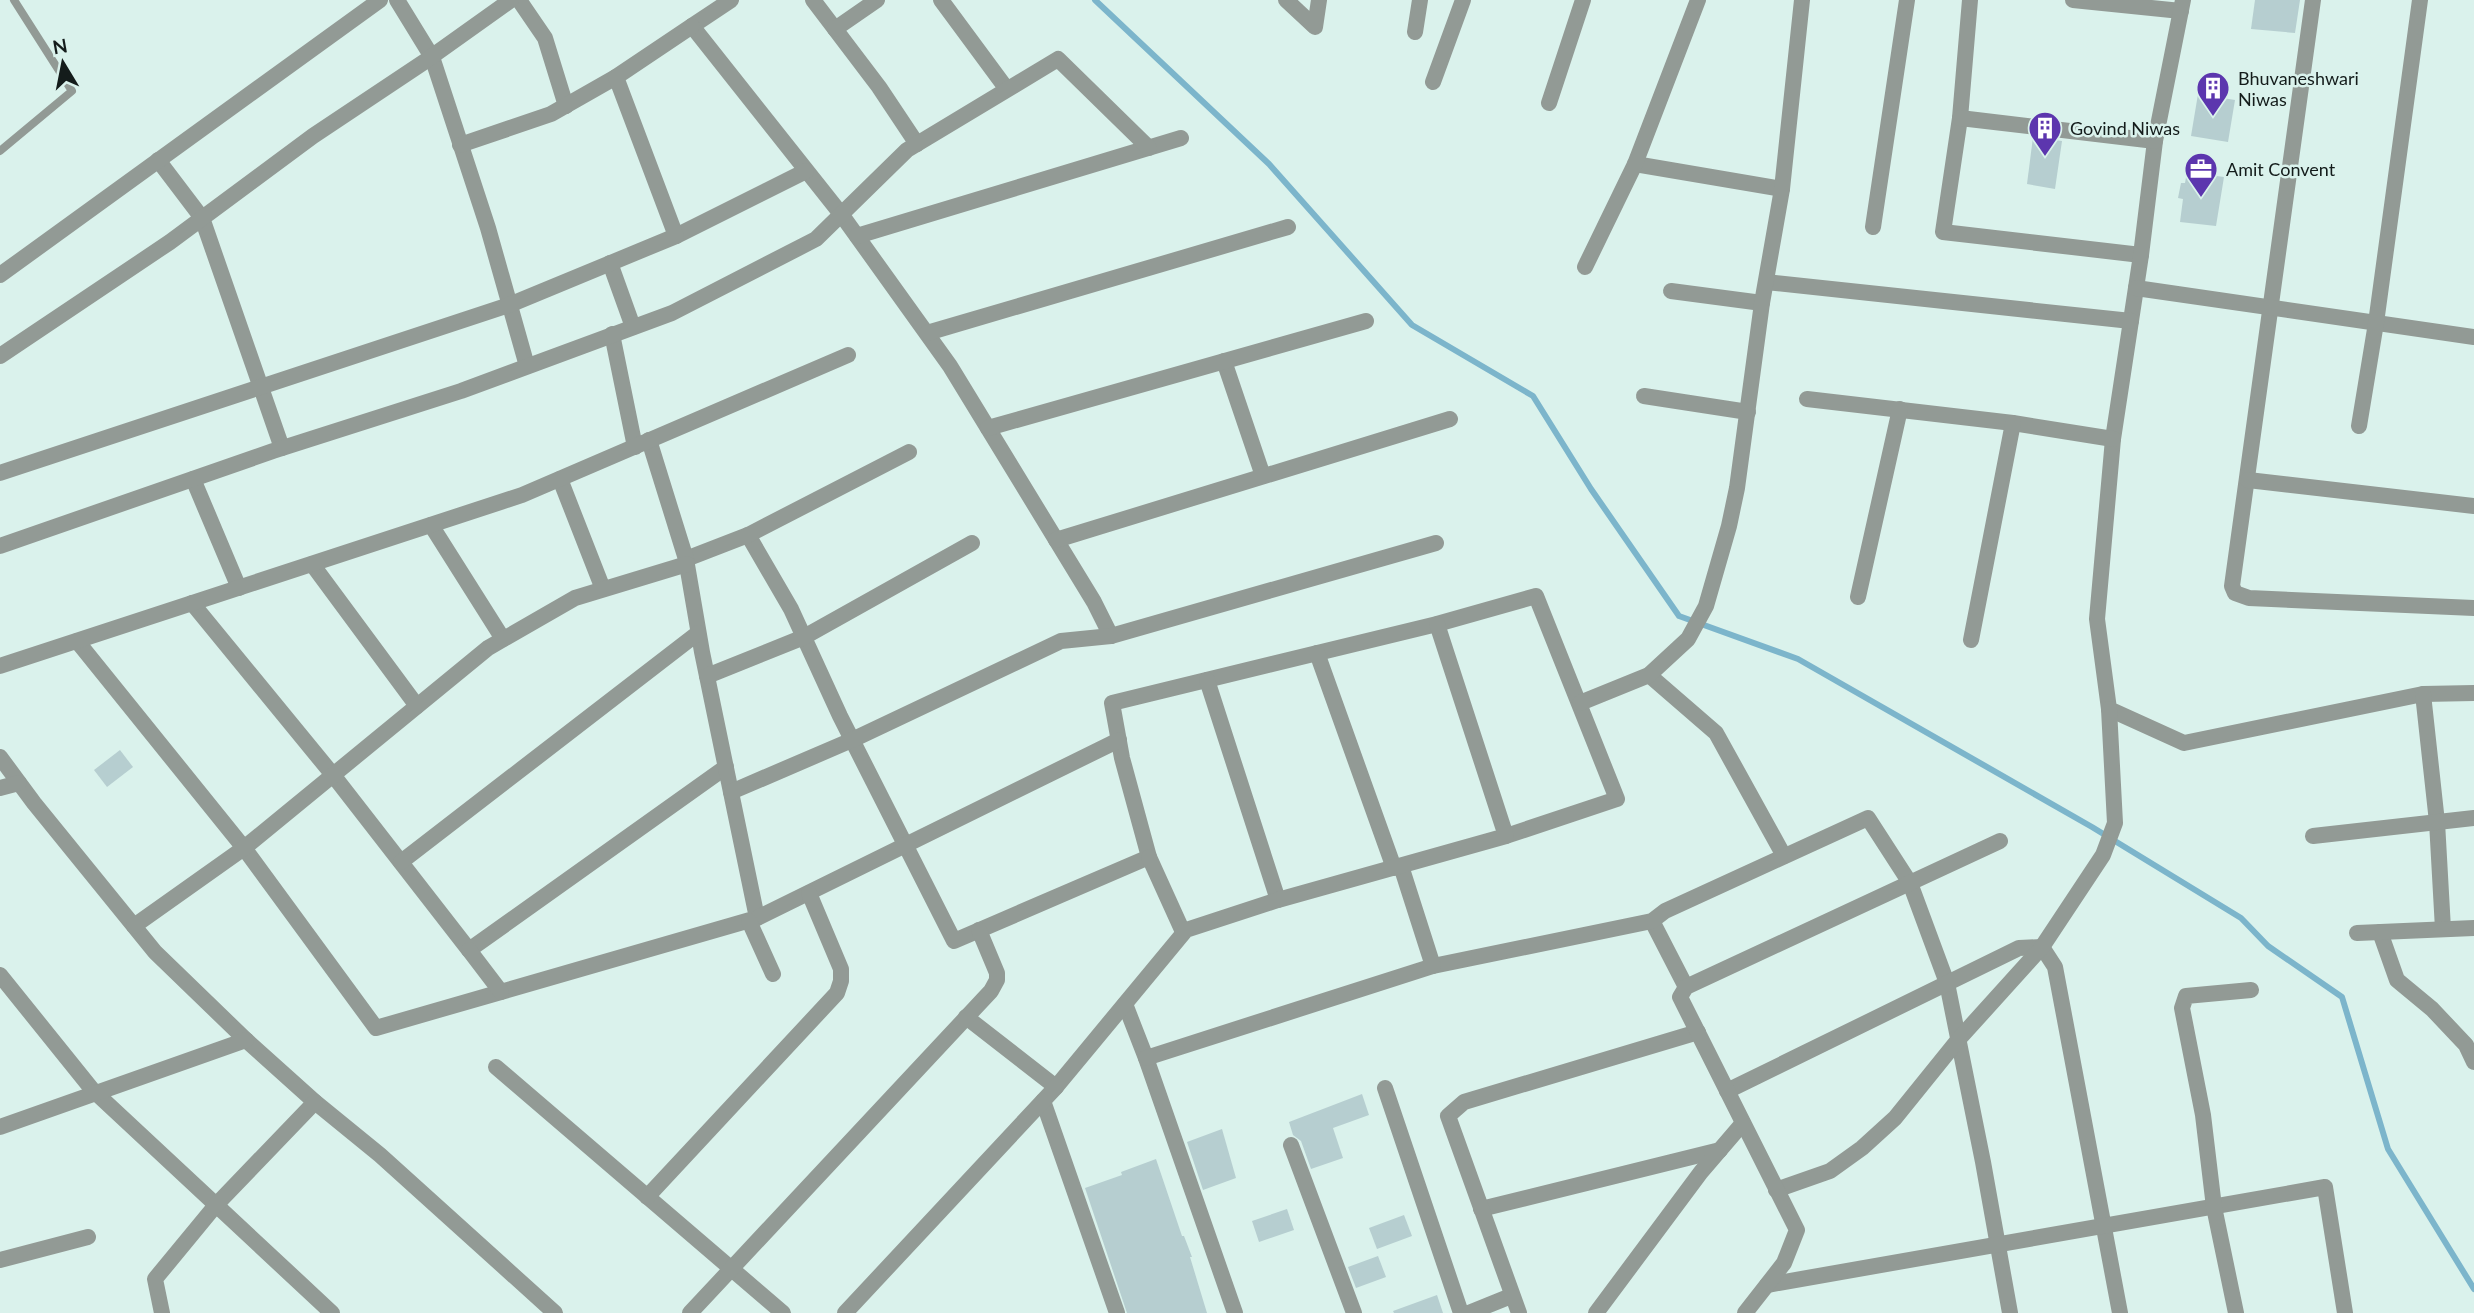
<svg xmlns="http://www.w3.org/2000/svg" width="2474" height="1313" font-family="Lato,sans-serif">
<style>
.lines{fill:none;stroke-linecap:round;stroke-linejoin:round}
.stream{stroke:#7cb5cb;stroke-width:6}
.building{fill:#b6ced0}
.lane{stroke:#929a95;stroke-width:8}
.street{stroke:#929a95;stroke-width:16}
.labels{text-anchor:middle;dominant-baseline:central;stroke-width:5;stroke-linejoin:round;paint-order:stroke}
.poi-label{font-size:18px;fill:#141c1b;stroke:#daf2ec;text-anchor:start}
</style>
<rect width="100%" height="100%" fill="#daf2ec"/>
<g class="lines">
<path class="stream" d="M1095,0L1269,164L1412,325L1533,396L1591,489L1679,616L1798,659L2092,827L2241,918L2268,946L2342,997L2388,1149L2474,1289"/>
</g>
<g class="building">
<path d="M2255,0H2300L2295,33L2251,29Z"/>
<path d="M2198,94L2235,100L2228,142L2191,136Z"/>
<path d="M2033,137L2062,141L2055,189L2027,184Z"/>
<path d="M2187,172L2224,177L2216,226L2180,222L2183,199L2178,198L2181,183H2185Z"/>
<path d="M120,750L133,767L107,787L94,770Z"/>
<path d="M1362,1094L1369,1115L1333,1128L1343,1158L1311,1169L1301,1141L1293,1135L1289,1122Z"/>
<path d="M1222,1129L1236,1178L1203,1190L1187,1142Z"/>
<path d="M1156,1159L1182,1236H1184L1192,1257H1190L1207,1313H1127L1085,1188L1122,1175L1121,1172Z"/>
<path d="M1287,1209L1294,1230L1259,1242L1252,1221Z"/>
<path d="M1404,1215L1412,1236L1377,1249L1369,1228Z"/>
<path d="M1378,1256L1386,1277L1356,1288L1348,1267Z"/>
<path d="M1437,1295L1443,1313H1394L1393,1311Z"/>
</g>
<g class="lines">
<path class="lane" d="M0,151L72,91L14,0"/>
<g class="street">
<path d="M397,0L432,57L488,228L527,366"/>
<path d="M519,0L545,38L566,106"/>
<path d="M731,0L692,26L841,214L950,366L1094,602L1111,636"/>
<path d="M813,0L879,87L917,144"/>
<path d="M941,0L1006,88"/>
<path d="M1286,0L1315,27L1319,0"/>
<path d="M1970,0L1960,118L1943,232L2141,255"/>
<path d="M2073,0L2181,11"/>
<path d="M2183,0L2155,141L2141,255L2113,439L2097,619L2109,709L2184,743L2423,694L2474,693"/>
<path d="M2313,0L2232,586L2235,593L2249,598L2474,608"/>
<path d="M835,29L877,0"/>
<path d="M1415,32L1420,0"/>
<path d="M1433,82L1463,0"/>
<path d="M1549,103L1583,0"/>
<path d="M1960,118L2155,141"/>
<path d="M460,145L551,114L616,77"/>
<path d="M158,160L202,218L282,448"/>
<path d="M1635,164L1782,189"/>
<path d="M1873,227L1907,0"/>
<path d="M676,236L806,171"/>
<path d="M857,236L1181,138"/>
<path d="M610,263L633,327"/>
<path d="M1585,267L1635,164L1698,0"/>
<path d="M0,275L380,0"/>
<path d="M1766,282L2131,321"/>
<path d="M2136,288L2474,337"/>
<path d="M1671,291L1762,303"/>
<path d="M927,333L1288,227"/>
<path d="M612,334L635,447"/>
<path d="M0,356L170,242L313,136L424,62L511,0"/>
<path d="M1224,361L1263,476"/>
<path d="M1644,396L1748,412"/>
<path d="M1807,399L2013,423L2113,439"/>
<path d="M2359,426L2376,323L2420,0"/>
<path d="M988,428L1366,321"/>
<path d="M0,473L509,305L676,236L616,77L692,26"/>
<path d="M193,479L239,588"/>
<path d="M560,479L603,589"/>
<path d="M2248,480L2474,506"/>
<path d="M431,525L503,639"/>
<path d="M748,535L791,609L840,716L954,941L1149,857L1122,758L1112,703L1437,624L1536,596L1617,799L1506,836"/>
<path d="M1056,540L1450,419"/>
<path d="M0,546L273,451L461,391L672,313L816,239L907,150L1058,59L1149,148"/>
<path d="M686,559L748,535L909,452"/>
<path d="M312,564L417,706"/>
<path d="M1858,597L1900,409"/>
<path d="M192,603L333,775L469,950L726,767"/>
<path d="M1971,640L2013,423"/>
<path d="M77,641L244,848L376,1028L757,918L702,652L686,559L649,440"/>
<path d="M1317,653L1394,868"/>
<path d="M0,666L522,495L848,355"/>
<path d="M1649,675L1716,733L1784,856"/>
<path d="M707,676L804,637L972,543"/>
<path d="M1207,680L1278,900"/>
<path d="M2423,694L2437,822L2443,929"/>
<path d="M1580,703L1649,675L1688,639L1706,606L1729,526L1737,488L1762,303L1782,189L1802,0"/>
<path d="M0,757L34,803L155,952L246,1040L315,1102L380,1155L555,1313"/>
<path d="M0,788L19,783"/>
<path d="M731,792L852,740L1061,641L1111,636L1436,543"/>
<path d="M2313,836L2474,818"/>
<path d="M1149,857L1183,932"/>
<path d="M401,862L698,633"/>
<path d="M757,918L1119,740"/>
<path d="M749,921L773,974"/>
<path d="M1652,921L1686,987"/>
<path d="M134,926L244,848L488,648L575,598L687,564"/>
<path d="M2380,932L2397,980L2432,1009L2466,1045L2474,1062"/>
<path d="M2357,933L2474,928"/>
<path d="M469,950L501,992"/>
<path d="M1433,966L1652,921L1665,911L1868,818L1910,883L1947,983L1983,1162L2010,1313"/>
<path d="M0,975L95,1093"/>
<path d="M1125,1004L1146,1058L1235,1313"/>
<path d="M966,1017L1056,1087"/>
<path d="M1146,1058L1433,966L1401,866"/>
<path d="M496,1067L783,1313"/>
<path d="M1385,1088L1461,1313"/>
<path d="M1727,1091L2019,948L2042,947L2055,967L2120,1313"/>
<path d="M97,1094L332,1313"/>
<path d="M1043,1101L1117,1313"/>
<path d="M0,1127L246,1040"/>
<path d="M1291,1145L1354,1313"/>
<path d="M1776,1190L1830,1171L1862,1148L1895,1118L1958,1040L2042,947L2103,855L2115,823L2109,709"/>
<path d="M647,1197L837,993L841,981V969L809,893"/>
<path d="M1481,1209L1720,1150"/>
<path d="M0,1260L88,1237"/>
<path d="M1767,1285L2325,1187L2345,1313"/>
<path d="M162,1313L155,1279L216,1205L315,1102"/>
<path d="M690,1313L991,991L997,980V973L979,930"/>
<path d="M845,1313L1056,1087L1186,930L1278,900L1506,836L1437,624"/>
<path d="M1469,1313L1511,1296"/>
<path d="M1519,1313L1448,1116L1464,1102L1698,1032"/>
<path d="M1596,1313L1701,1172L1743,1123"/>
<path d="M1745,1313L1784,1263L1797,1230L1680,997L1686,987L2000,841"/>
<path d="M2236,1313L2214,1207L2203,1115L2182,1008L2186,996L2251,990"/>
</g>
</g>
<defs>
<symbol id="building-pin" viewBox="-11 -11 22 30"><path d="M0 17L-7.5 6A9.5 9.5 0 1 1 7.5 6Z" fill="#5c36ae" stroke="#daf2ec"/><path d="M-4-6H4V6H1V3H-1V6H-4ZM-2.5-4.3h1.7v1.8h-1.7ZM.8-4.3h1.7v1.8H.8ZM-2.5-1h1.7V.8h-1.7ZM.8-1h1.7V.8H.8Z" fill="#fff"/></symbol>
<symbol id="office-pin" viewBox="-11 -11 22 30"><path d="M0 17L-7.5 6A9.5 9.5 0 1 1 7.5 6Z" fill="#5c36ae" stroke="#daf2ec"/><path d="M-6-3h4V-5.5h4V-3h4V5H-6ZM-1-4.5V-3h2v-1.5ZM-6 0V1H6V0Z" fill="#fff"/></symbol>
</defs>
<g fill-rule="evenodd">
<use href="#building-pin" x="2194" y="69" width="38" height="52"/>
<use href="#building-pin" x="2026" y="109" width="38" height="52"/>
<use href="#office-pin" x="2182" y="150" width="38" height="52"/>
</g>
<g class="labels">
<g class="poi-label">
<text x="2238" y="78">Bhuvaneshwari<tspan x="2238" dy="21">Niwas</tspan></text>
<text x="2070" y="128">Govind Niwas</text>
<text x="2226" y="169">Amit Convent</text>
</g>
</g>
<g transform="translate(63 63) rotate(350)" stroke="#daf2ec" stroke-width="5" paint-order="stroke">
<path d="M0-5L12 26L0 18L-12 26Z" fill="#141c1b"/>
<text y="-10" font-size="19" font-weight="bold" text-anchor="middle" fill="#141c1b">N</text>
</g>
</svg>
